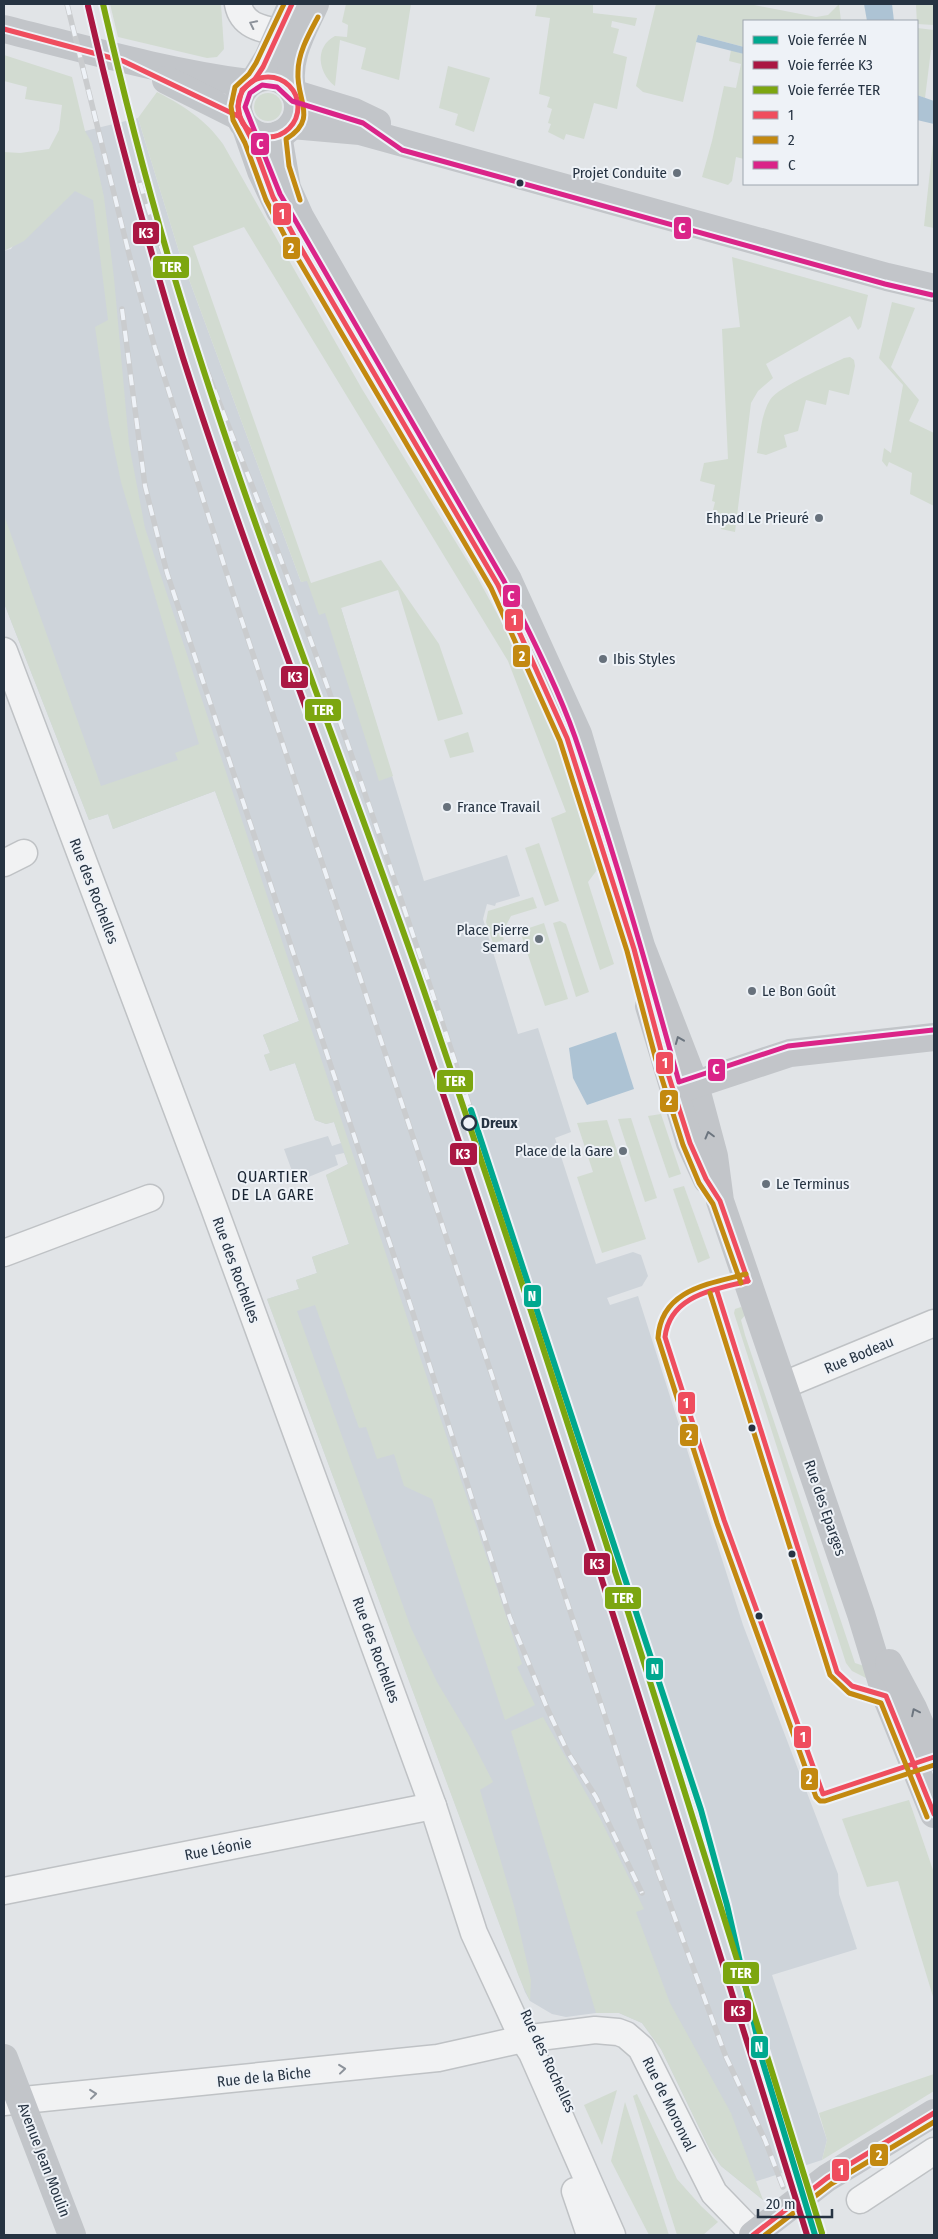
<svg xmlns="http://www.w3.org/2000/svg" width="938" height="2239" font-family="'Fira Sans Condensed',sans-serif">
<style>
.built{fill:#ced4da}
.green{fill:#d2dbd1}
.water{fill:#adc3d4}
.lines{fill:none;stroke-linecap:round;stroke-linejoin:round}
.street-casing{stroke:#bfc2c5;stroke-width:29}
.street{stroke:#f1f2f3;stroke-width:26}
.secondary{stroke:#c2c5c9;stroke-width:28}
.rail-casing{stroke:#caccce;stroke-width:5.5}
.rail{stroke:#eef2f7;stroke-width:4;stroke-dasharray:11;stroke-linecap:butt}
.bus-1-casing{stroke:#eef2f7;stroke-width:9}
.bus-2-casing{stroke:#eef2f7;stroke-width:9}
.bus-3-casing{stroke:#eef2f7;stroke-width:9}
.bus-1{stroke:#ef4d5e;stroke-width:5}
.bus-2{stroke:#c38910;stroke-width:5}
.bus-3{stroke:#da2488;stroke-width:5}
.rail-1-casing{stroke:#eef2f7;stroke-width:10}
.rail-2-casing{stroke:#eef2f7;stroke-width:10}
.rail-3-casing{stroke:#eef2f7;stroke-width:10}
.rail-1{stroke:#00a88f;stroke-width:6}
.rail-2{stroke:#aa1743;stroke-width:6}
.rail-3{stroke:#7ca610;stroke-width:6}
.oneway{stroke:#8c929a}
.oneway2{stroke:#6c757f}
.poi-dot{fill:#67717c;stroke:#eef2f7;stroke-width:2}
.bus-dot{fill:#263342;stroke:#eef2f7;stroke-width:2}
.stop-dot{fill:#eef2f7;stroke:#263342;stroke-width:2.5}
.labels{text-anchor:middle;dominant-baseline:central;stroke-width:4;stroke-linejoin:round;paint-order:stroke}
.poi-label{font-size:15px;fill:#263342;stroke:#eef2f7;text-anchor:end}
.street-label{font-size:15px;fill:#263342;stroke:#eef2f7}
.stop-label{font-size:15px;font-weight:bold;fill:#263342;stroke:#eef2f7;text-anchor:start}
.neighbourhood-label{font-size:16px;letter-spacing:1px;fill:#192432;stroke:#eef2f7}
.line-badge{stroke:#eef2f7;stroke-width:2}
.badge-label{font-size:14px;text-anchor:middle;font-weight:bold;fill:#fff}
</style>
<rect width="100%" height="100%" fill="#e1e4e7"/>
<path class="built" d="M138,118L180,255L301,582L307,580L341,608L424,881L507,855L520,896L496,903L495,906L487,904L483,919L518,1034L538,1028L571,1132L555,1138L596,1264L633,1252L641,1255L648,1276L642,1286L607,1298L610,1305L638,1296L743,1625L838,1874L839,1894L857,1949L772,1975L827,2140L822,2160L754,2182L763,2200L721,2166L710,2150L661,2049L642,2023L619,2013H596L566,2017L552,2014L530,2001L525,1992L267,1299L299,1289L296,1280L317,1273L312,1257L349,1244L326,1175L348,1164L344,1153L335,1155L338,1165L296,1182L284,1149L328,1136L332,1146L341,1143L334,1122L326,1124L315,1120L295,1063L270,1071L264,1055L270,1053L263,1035L299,1021L215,791L113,829L108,814L89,820L4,603V251L11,249L85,131Z"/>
<g class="green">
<path d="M110,4H221L224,49L217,57L207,58L118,37Z"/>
<path d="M346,4H411L399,80L361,69L366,48L340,40L335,86C318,73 314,47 335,36L347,37L348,25L342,22Z"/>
<path d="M537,4H593V13L637,18L635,26L612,21L611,27L619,29L613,53L627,57L617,109L594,103L584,139L566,134L564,140L548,132L551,124L548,123L552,109L547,107L550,97L539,94L550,18L535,16Z"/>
<path d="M656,4H749L816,17L828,15L839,4L841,21H744V47L698,35L683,102L643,92L636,86Z"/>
<path d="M904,4H934V25L917,24L916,5Z"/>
<path d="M917,28L934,30V50H931L925,98L917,95Z"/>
<path d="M731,50L744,54V159L736,157L732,181L728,185L702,177L712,141L724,86L736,88L741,64L729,61Z"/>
<path d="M4,55L72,77L85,131L92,143L104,197L114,278L129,444L145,528L522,1664L517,1667L535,1705L505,1720L432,1499L404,1486L394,1454L377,1459L366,1427L359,1428L315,1305L297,1311L411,1628L437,1682L470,1737L493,1782L480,1790L514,1906L531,1980L530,2001L519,1977L267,1299L299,1289L296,1280L317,1273L312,1257L349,1244L326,1175L348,1164L334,1122L326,1124L315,1120L295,1063L270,1071L264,1055L270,1053L263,1035L299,1021L215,791L113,829L108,814L89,820L4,603V515L101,786L178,760L175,753L199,744L121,482L109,424L95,327L108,320L93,200L75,191L24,241L4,251V152L20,153L49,149L59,130L62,105L25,99L27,87L4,81Z"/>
<path d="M448,66L490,78L474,132L455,125L458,114L439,108Z"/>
<path d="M157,92C184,106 205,119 223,144L362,389L476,575L518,652L553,730L600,866L588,882L614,964L600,970L551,818L566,812L508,661L244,227L193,246L311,583L381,560L439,644L463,714L438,721L398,590L341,608L393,776L379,781L325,613L319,615L307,581L301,582L180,255L138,118Z"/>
<circle cx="268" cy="107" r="14"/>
<path d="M934,134V228L924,226Z"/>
<path d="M732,257L868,295L861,327L858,330L850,316L766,364L773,378L758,391L751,403L735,532L721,529L722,518L712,514L715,502L712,501L715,485L700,481L704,463L728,459L722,329L740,327Z"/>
<path d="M892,302L915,308L891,367L919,400L909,421L934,433V506L910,494L912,473L889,462L887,467L882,461L884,448L891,453L903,385L879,358Z"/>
<path d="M850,357L854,360L855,366L849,395L829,390L826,405L806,400L798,431L784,435L787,447L766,455L757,453C760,437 761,414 770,400C779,386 828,366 844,358Z"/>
<path d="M468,732L474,752L450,758L444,740Z"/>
<path d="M539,843L559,901L545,906L525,848Z"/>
<path d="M533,897L537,908L511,916L502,933L504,940L493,943L486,922L488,911Z"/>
<path d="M560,921L566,924L589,992L576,997L553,923Z"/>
<path d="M544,923L568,999L545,1006L522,937L526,929Z"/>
<path d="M661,1114L681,1174L669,1178L648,1116Z"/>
<path d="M631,1118L657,1198L645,1202L618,1119Z"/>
<path d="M607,1120L646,1239L602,1253L577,1177L593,1172L577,1123Z"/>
<path d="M684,1186L710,1258L698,1263L673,1189Z"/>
<path d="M741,1307L747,1313L741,1320L745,1335L855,1663L867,1667L872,1681L852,1671L846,1663L734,1313L735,1309Z"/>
<path d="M543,1717L600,1818L644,1909L636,1912L670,2003L731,2113L763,2200L721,2166L710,2150L661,2049L642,2023L619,2013H596L511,1731Z"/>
<path d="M909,1800L934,1873V2000L898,1881L867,1887L842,1819Z"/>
<path d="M934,2074V2091L822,2160L827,2140L819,2113Z"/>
<path d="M617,2090L602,2145L584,2105Z"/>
<path d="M637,2094L677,2179L701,2206L718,2222L703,2235H677L633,2096Z"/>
<path d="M625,2102L669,2235H649L611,2161Z"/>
</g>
<g class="water">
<path d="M864,4H892L894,21H867Z"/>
<path d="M698,35L744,47V54L696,42Z"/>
<path d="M917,95L934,101V124L917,120Z"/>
<path d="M616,1032L634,1089L587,1105L573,1078L569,1048Z"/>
</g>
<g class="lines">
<defs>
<g id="street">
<path d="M238,4C242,25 260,29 279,32"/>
<path d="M4,651L213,1205L433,1806L474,1933L523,2039L532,2053L612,2235"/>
<path d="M4,863L24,853"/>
<path d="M4,1253L150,1198"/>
<path d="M784,1385L934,1323"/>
<path d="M4,1891L433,1806"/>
<path d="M4,2102L438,2058L523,2039L595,2030L618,2032L626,2035L641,2048L714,2193L745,2225L752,2235"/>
<path d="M575,2191L590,2235"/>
<path d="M860,2200L934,2151"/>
</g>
</defs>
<use href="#street" class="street-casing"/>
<use href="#street" class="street"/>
<g class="secondary">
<path d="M4,29C85,49 165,72 248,83"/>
<circle cx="268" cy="107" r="30"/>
<path d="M255,79L268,58L292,4"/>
<path d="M166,80L240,117"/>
<path d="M292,89C286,58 303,31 315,4"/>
<path d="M295,94L354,112L377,123"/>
<path d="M292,125L360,131L887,277L934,288"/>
<path d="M246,128L261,171L280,211"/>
<path d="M278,135L287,188L300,217L508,580L578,734L641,946L695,1085L714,1156L720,1201L861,1614L886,1696L934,1814"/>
<path d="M649,1006L690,1143L707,1180"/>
<path d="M678,1090L790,1053L934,1037"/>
<path d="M889,1663L913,1708L934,1757"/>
<path d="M4,2058L72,2235"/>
<path d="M753,2235L827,2178L934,2113"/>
</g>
<defs>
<g id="rail">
<path d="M67,4L130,258L155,348L239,612L642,1828L726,2057L765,2140L783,2187"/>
<path d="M140,183C182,318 239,448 289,581C354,756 413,933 471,1110"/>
<path d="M122,309L145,486L167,573L411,1307L510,1618L547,1708L568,1753L596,1797L642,1893"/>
</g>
</defs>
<use href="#rail" class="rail-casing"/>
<use href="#rail" class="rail"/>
<defs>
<g id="bus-1">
<path d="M292,4L263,67L255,79L242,90L238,106L240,117L252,140L273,197L295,238L498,585L567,738L634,949L663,1058L690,1143L706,1179L720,1201L748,1281"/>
<path d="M4,29L123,61L240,117"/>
<circle cx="268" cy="107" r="30"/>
<path d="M748,1281C714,1290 670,1295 665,1337L724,1520L823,1794L934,1757"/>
<path d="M717,1291L837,1672L852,1686L886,1696L934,1814"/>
<path d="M753,2235L827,2178L934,2113"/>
</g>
<g id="bus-2">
<path d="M284,4L256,63L249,74L235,87L231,106L233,120L245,143L266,200L288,242L491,588L560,741L627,951L656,1060L683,1145L699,1183L713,1204L741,1283"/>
<path d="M300,200L289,166L286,139C319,119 296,100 298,72C298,53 309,34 318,17"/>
<path d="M746,1274C708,1284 661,1290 658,1338L717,1523L816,1797L820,1801H825L934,1765"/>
<path d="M710,1293L830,1675L849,1693L881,1703L927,1817"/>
<path d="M765,2235L831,2184L934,2122"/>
</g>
<path id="bus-3" d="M932,295L885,284L402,150L363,123L292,101L277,87L262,85L250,93L245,107L280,194L504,581C528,630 557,686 575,737C614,851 647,967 679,1082L788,1046L933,1030"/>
</defs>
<use href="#bus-1" class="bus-1-casing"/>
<use href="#bus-2" class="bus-2-casing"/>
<use href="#bus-3" class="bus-3-casing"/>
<use href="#bus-1" class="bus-1"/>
<use href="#bus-2" class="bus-2"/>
<use href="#bus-3" class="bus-3"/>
<defs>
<path id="rail-1" d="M471,1110L701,1810L727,1905L763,2063L815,2235"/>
<path id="rail-2" d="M88,6C115,124 147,242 183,358C251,571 335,779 408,991C549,1403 678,1819 807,2235"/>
<path id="rail-3" d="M103,4C130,122 161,240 199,356C267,569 350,777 423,988C564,1400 693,1817 822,2233"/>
</defs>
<use href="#rail-1" class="rail-1-casing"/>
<use href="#rail-2" class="rail-2-casing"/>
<use href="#rail-3" class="rail-3-casing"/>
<use href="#rail-1" class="rail-1"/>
<use href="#rail-2" class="rail-2"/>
<use href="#rail-3" class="rail-3"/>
</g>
<defs><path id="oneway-chevron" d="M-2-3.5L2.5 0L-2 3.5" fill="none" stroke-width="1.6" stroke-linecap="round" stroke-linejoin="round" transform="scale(1.25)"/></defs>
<g class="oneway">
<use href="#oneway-chevron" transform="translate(253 24) rotate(-154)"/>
<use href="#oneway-chevron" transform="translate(342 2069) rotate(-6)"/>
<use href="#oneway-chevron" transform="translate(93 2094) rotate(-6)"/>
</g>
<g class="oneway2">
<use href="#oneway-chevron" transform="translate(679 1040) rotate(-112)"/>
<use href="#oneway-chevron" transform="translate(709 1135) rotate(-105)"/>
<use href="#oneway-chevron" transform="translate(915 1712) rotate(-116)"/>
</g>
<g class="poi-dot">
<circle cx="677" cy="173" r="5"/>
<circle cx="819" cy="518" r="5"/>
<circle cx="603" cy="659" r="5"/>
<circle cx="447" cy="807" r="5"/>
<circle cx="539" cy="939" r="5"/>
<circle cx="752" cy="991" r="5"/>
<circle cx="623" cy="1151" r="5"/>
<circle cx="766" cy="1184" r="5"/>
</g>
<g class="bus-dot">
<circle cx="520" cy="183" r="4.5"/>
<circle cx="752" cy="1428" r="4.5"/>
<circle cx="792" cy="1554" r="4.5"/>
<circle cx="759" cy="1616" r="4.5"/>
</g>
<circle class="stop-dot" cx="469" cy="1123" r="7"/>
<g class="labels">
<g class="poi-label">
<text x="667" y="173">Projet Conduite</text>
<text x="809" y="518">Ehpad Le Prieuré</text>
<text x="613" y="659" text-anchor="start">Ibis Styles</text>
<text x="457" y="807" text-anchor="start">France Travail</text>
<text x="529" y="930">Place Pierre<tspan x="529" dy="17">Semard</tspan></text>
<text x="762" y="991" text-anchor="start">Le Bon Goût</text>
<text x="613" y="1151">Place de la Gare</text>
<text x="776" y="1184" text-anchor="start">Le Terminus</text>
</g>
<g class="street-label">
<text transform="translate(94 891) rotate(69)">Rue des Rochelles</text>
<text transform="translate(236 1270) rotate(70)">Rue des Rochelles</text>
<text transform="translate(859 1355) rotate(-23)">Rue Bodeau</text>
<text transform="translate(825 1508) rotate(71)">Rue des Eparges</text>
<text transform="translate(376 1650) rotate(70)">Rue des Rochelles</text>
<text transform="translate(218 1849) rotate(-11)">Rue Léonie</text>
<text transform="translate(548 2061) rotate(65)">Rue des Rochelles</text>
<text transform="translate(264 2077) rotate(-6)">Rue de la Biche</text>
<text transform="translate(669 2104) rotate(64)">Rue de Moronval</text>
<text transform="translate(44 2160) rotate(69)">Avenue Jean Moulin</text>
</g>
<g class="stop-label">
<text x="481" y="1123">Dreux</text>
</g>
<g class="neighbourhood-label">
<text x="273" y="1176">QUARTIER<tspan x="273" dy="18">DE LA GARE</tspan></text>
</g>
</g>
<g class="line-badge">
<rect x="250" y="132" width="20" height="24" rx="5" fill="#da2488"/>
<rect x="272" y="202" width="20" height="24" rx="5" fill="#ef4d5e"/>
<rect x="673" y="216" width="19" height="24" rx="5" fill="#da2488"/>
<rect x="132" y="221" width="28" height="24" rx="5" fill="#aa1743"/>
<rect x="282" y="236" width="19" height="24" rx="5" fill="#c38910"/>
<rect x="152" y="255" width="38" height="24" rx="5" fill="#7ca610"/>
<rect x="502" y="584" width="19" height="24" rx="5" fill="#da2488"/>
<rect x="504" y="608" width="20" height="24" rx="5" fill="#ef4d5e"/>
<rect x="512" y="644" width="19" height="24" rx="5" fill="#c38910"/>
<rect x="280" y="665" width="29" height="24" rx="5" fill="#aa1743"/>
<rect x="304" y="698" width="38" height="24" rx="5" fill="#7ca610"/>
<rect x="655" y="1051" width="19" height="24" rx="5" fill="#ef4d5e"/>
<rect x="707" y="1058" width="19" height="24" rx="5" fill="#da2488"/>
<rect x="436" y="1069" width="38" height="24" rx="5" fill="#7ca610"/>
<rect x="659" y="1089" width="20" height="24" rx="5" fill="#c38910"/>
<rect x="449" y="1142" width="29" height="24" rx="5" fill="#aa1743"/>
<rect x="523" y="1284" width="19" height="24" rx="5" fill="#00a88f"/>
<rect x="677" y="1391" width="19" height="24" rx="5" fill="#ef4d5e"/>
<rect x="679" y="1423" width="20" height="24" rx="5" fill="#c38910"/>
<rect x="583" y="1552" width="28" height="24" rx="5" fill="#aa1743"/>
<rect x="604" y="1586" width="38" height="24" rx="5" fill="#7ca610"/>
<rect x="645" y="1657" width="19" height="24" rx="5" fill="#00a88f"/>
<rect x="793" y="1725" width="19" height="24" rx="5" fill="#ef4d5e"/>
<rect x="800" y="1767" width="19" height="24" rx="5" fill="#c38910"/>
<rect x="722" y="1961" width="38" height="24" rx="5" fill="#7ca610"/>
<rect x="723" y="1999" width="29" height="24" rx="5" fill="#aa1743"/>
<rect x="750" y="2035" width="19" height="24" rx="5" fill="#00a88f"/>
<rect x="869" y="2143" width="20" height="24" rx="5" fill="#c38910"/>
<rect x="831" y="2158" width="19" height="24" rx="5" fill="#ef4d5e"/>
</g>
<g class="badge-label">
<text x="260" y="149">C</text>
<text x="282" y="219">1</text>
<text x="682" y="233">C</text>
<text x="146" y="238">K3</text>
<text x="291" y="253">2</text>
<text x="171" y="272">TER</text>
<text x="511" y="601">C</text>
<text x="514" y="625">1</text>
<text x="522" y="661">2</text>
<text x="295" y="682">K3</text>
<text x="323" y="715">TER</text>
<text x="665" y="1068">1</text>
<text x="716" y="1074">C</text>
<text x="455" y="1086">TER</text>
<text x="669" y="1105">2</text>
<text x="463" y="1159">K3</text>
<text x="532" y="1301">N</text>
<text x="686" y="1408">1</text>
<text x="689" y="1440">2</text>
<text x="597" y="1569">K3</text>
<text x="623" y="1603">TER</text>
<text x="655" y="1674">N</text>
<text x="803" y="1742">1</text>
<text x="809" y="1784">2</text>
<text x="741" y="1978">TER</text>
<text x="738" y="2016">K3</text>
<text x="759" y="2052">N</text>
<text x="879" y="2160">2</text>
<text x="841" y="2175">1</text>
</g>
<rect width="938" height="2239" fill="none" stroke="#263342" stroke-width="10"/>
<rect x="743" y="20" width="175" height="165" fill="#eef2f7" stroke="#9ea6af"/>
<rect x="753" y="36" width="25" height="8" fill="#00a88f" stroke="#9ea6af"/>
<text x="788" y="45" font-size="15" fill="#263342">Voie ferrée N</text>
<rect x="753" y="61" width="25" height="8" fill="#aa1743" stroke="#9ea6af"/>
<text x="788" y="70" font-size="15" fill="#263342">Voie ferrée K3</text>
<rect x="753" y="86" width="25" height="8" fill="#7ca610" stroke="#9ea6af"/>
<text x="788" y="95" font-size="15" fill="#263342">Voie ferrée TER</text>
<rect x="753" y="111" width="25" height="8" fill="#ef4d5e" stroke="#9ea6af"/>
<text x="788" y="120" font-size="15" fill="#263342">1</text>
<rect x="753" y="136" width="25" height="8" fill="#c38910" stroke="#9ea6af"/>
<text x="788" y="145" font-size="15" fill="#263342">2</text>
<rect x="753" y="161" width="25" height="8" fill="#da2488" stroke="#9ea6af"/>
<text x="788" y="170" font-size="15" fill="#263342">C</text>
<path d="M758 2209v8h74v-8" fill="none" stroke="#263342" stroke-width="2.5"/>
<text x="766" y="2209" font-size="15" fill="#263342" stroke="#eef2f7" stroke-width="4" paint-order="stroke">20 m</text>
</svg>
